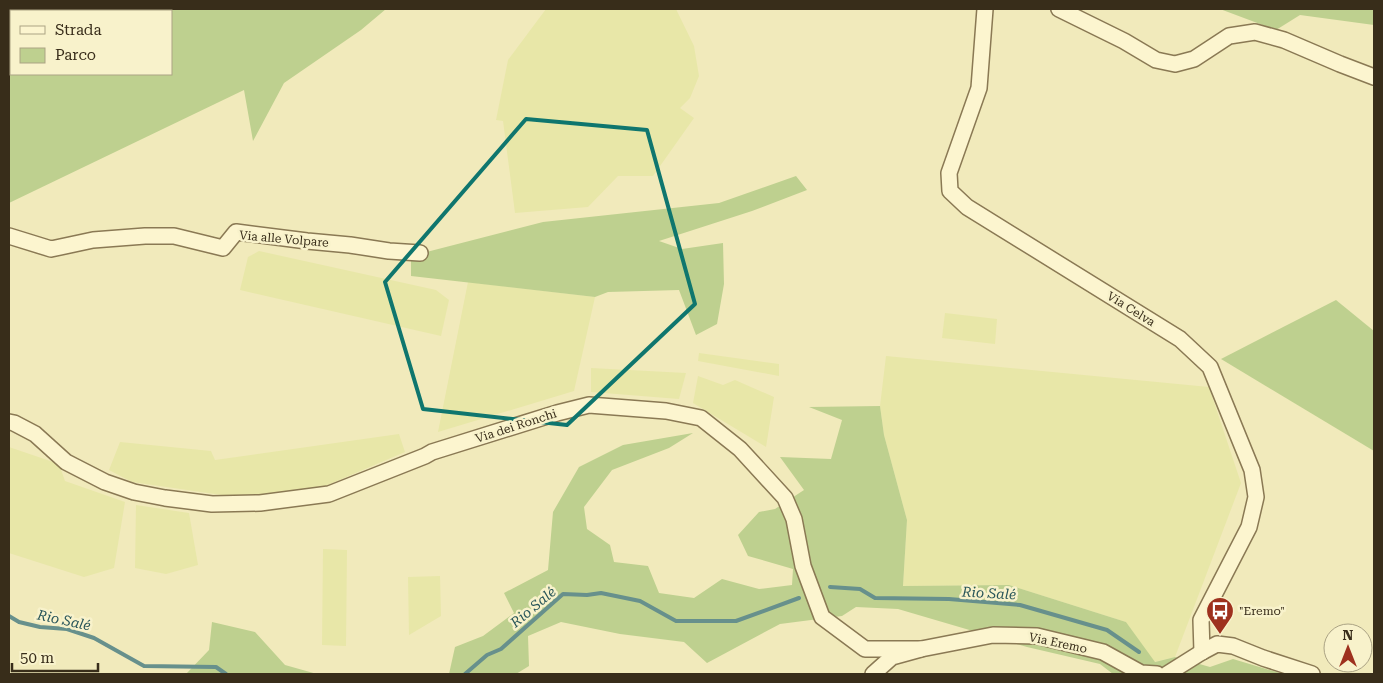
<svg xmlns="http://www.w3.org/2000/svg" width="1383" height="683" font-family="'Roboto Serif',serif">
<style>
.farmland{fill:#e8e7a8}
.green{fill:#bed08f;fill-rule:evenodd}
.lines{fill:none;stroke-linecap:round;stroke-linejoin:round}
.stream{stroke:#67908c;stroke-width:4}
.minor-casing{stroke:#8a7954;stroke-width:18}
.minor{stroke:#fcf5cf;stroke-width:15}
.marked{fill:none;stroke:#0f766e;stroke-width:4;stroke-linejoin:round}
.labels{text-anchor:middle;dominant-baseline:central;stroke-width:5;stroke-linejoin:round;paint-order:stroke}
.street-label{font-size:12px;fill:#382d1a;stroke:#f8f2cb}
.poi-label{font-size:12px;fill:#382d1a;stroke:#f8f2cb;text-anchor:start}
.water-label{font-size:14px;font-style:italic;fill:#285559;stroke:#f8f2cb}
</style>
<rect width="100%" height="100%" fill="#f1eabb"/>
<g class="farmland">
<path d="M546,9H676L694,46L699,76L690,98L680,108L694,118L653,176H618L588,207L515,213L503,121L496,120L508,60Z"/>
<path d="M259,251L436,290L449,300L441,336L240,290L248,257Z"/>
<path d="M468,282L595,297L574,391L438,432Z"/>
<path d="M945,313L997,319L995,344L942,338Z"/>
<path d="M699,353L779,364V376L698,361Z"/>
<path d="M886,356L1209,387L1241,483L1175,657L1154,662L1126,622L1009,585L903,586L907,520L884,435L880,406Z"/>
<path d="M591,368L686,373L679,399L591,392Z"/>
<path d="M698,376L723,385L735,380L774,397L766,447L693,403Z"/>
<path d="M399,434L405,452L311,492L256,500L132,482L109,470L120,442L211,451L215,460Z"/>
<path d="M9,447L59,464L65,481L125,502L114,568L84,577L9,553Z"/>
<path d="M136,505L189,513L198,565L166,574L135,568Z"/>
<path d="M323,549L347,550L346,646L322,645Z"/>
<path d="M440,576L441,616L409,635L408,577Z"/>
</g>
<g class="green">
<path d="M9,9H386L361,30L284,83L253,141L244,90L9,203ZM171,11V74H11V11Z"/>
<path d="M1220,9H1374V25L1300,15L1276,30Z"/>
<path d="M796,176L807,190L752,211L659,241L682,249L723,243L724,284L717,324L696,335L679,290L608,292L595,297L411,276V256L543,222L719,203Z"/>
<path d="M1336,300L1374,331V451L1221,359Z"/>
<path d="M880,406L884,435L907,520L903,586L1009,585L1126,622L1155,662L1175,657L1210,667L1233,659L1283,674H1113L1100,664L1027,647L898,609L856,607L842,616L780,624L707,663L684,642L620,634L561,622L528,636L529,666L516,674H449L455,647L483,636L514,613L504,593L548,570L553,512L579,467L623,445L693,433L669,448L612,470L584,507L587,529L610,545L614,562L648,566L659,593L694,598L722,579L759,589L792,585L793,569L748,556L738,535L759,512L775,509L804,490L780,457L831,459L842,420L809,407Z"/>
<path d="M212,622L255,632L285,665L317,674H186L209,650Z"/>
</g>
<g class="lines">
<g class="stream">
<path d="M830,587L860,589L875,598L949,599L1020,605L1107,630L1139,652"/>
<path d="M9,616L19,622L40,627L67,629L94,638L144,666L216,667L226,674"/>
<path d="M465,674L487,655L501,649L563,594L587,595L601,593L640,601L676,621H736L799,598"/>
</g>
<defs>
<g id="minor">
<path d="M985,9L979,88L949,173L950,191L967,207L1180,339L1210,367L1252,470L1256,497L1249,527L1201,620L1202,652"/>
<path d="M1059,9L1124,41L1156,60L1175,64L1194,59L1229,36L1255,32L1284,40L1340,64L1374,77"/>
<path d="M9,236L51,249L93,240L145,236H174L223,248L236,232L307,241L350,245L389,251L420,253"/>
<path d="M9,422L14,423L35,434L66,462L105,482L134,492L165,498L212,504L260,503L329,494L425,456L432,452L557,413L589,405L666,411L701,418L740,449L785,498L794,519L803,566L822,617L865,649H921"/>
<path d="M873,674L892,657L921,649L993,635L1037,636L1103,652L1141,673L1157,674"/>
<path d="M1167,674L1202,652L1217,644L1233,646L1263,658L1312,674"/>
</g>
</defs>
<use href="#minor" class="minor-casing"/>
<use href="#minor" class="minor"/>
</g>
<path class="marked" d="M526,119L647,130L695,304L567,425L423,409L385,282Z"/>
<defs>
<symbol id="bus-pin" viewBox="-11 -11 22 30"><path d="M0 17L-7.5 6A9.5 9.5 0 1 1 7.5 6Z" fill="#9e311e" stroke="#f8f2cb"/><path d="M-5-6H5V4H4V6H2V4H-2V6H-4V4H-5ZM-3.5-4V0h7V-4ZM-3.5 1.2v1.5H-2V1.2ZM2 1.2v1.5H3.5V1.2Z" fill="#fff"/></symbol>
</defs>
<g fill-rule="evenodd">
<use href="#bus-pin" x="1204" y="595" width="32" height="43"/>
</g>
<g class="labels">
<g class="street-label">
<text transform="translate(284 239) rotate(5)">Via alle Volpare</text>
<text transform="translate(1131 309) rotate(32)">Via Celva</text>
<text transform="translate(516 426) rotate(-18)">Via dei Ronchi</text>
<text transform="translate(1058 643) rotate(12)">Via Eremo</text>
</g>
<g class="poi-label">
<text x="1239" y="611">"Eremo"</text>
</g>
<g class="water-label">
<text transform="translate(989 593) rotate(3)">Rio Salé</text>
<text transform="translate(533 607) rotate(-40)">Rio Salé</text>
<text transform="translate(64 620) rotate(12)">Rio Salé</text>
</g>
</g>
<rect width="1383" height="683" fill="none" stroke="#382d1a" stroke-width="20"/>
<rect x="10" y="10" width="162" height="65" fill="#f8f2cb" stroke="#aba384"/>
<rect x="20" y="26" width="25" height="8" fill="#fcf5cf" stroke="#aba384"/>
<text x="55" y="35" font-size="15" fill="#382d1a">Strada</text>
<rect x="20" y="48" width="25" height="15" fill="#bed08f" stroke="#aba384"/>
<text x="55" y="60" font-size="15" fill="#382d1a">Parco</text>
<g transform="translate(1348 648)"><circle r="24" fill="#f8f2cb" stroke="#aba384"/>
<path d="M0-4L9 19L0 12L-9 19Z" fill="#9e311e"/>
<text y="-8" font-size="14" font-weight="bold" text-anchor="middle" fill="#382d1a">N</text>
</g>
<path d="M12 663v8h86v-8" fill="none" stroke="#382d1a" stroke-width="2.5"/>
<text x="20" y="663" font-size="15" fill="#382d1a" stroke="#f8f2cb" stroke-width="4" paint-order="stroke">50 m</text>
</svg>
